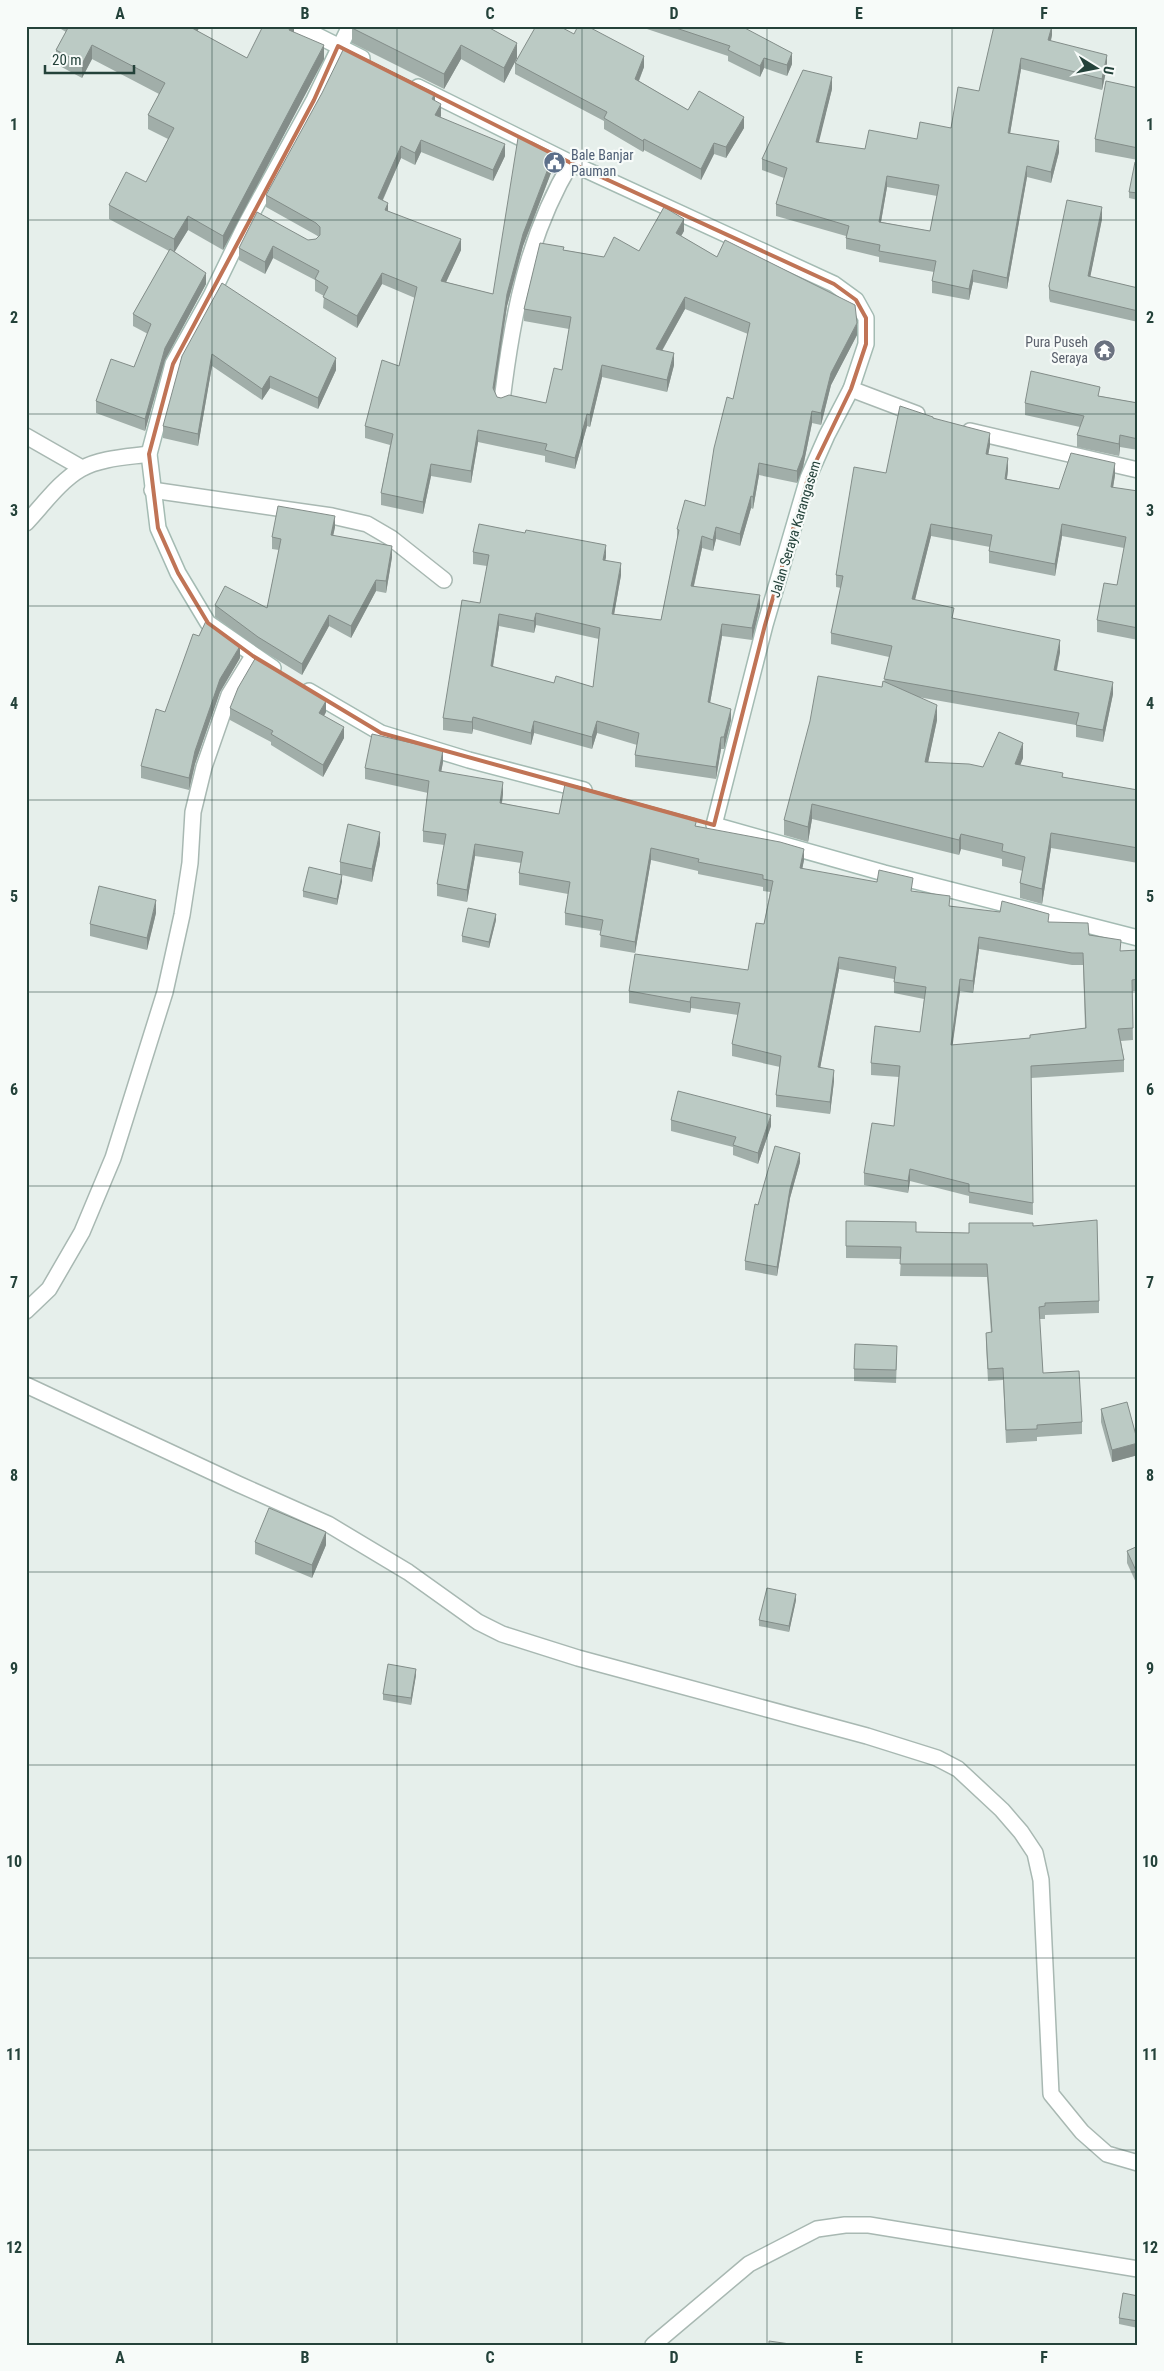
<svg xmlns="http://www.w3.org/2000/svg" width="1164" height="2371" font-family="'Roboto Condensed',sans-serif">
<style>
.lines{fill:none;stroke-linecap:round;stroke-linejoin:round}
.street-casing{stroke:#a8b8b2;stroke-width:18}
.secondary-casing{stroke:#a4bbb3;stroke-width:18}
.street{stroke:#fff;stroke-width:15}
.secondary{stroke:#fff;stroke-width:15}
.wall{fill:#a1aea9;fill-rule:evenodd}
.shaded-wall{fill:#838d89}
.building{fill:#bbcac4;stroke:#838d89;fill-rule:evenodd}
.marked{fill:none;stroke:#c07456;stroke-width:4;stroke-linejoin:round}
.grid{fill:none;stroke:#24423a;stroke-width:1;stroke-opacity:0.55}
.labels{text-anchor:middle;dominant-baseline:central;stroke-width:4.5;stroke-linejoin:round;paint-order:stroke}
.service-label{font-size:14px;fill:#4e5e75;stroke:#f7fbf9;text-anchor:start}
.worship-label{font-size:14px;fill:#5b616d;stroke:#f7fbf9;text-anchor:end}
.street-label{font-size:14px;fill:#24423a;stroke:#f7fbf9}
.neatline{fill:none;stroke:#24423a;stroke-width:2}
.grid-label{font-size:16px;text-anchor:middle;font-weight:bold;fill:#24423a}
</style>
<rect width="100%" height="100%" fill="#e6efeb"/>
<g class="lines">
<defs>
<g id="street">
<path d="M851,389L917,414"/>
<path d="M502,401C512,318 527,236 571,163"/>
<path d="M970,431L1138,470"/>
<path d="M26,436L82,468"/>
<path d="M152,490L332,516L367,524L391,538L444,580"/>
<path d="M26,523C43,505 60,481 81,469C100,458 128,457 149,454"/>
<path d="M26,1311L49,1289L82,1232L113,1158L165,992L182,915L190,863L193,812L204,767L229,695L253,656"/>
<path d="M26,1385L238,1484L328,1524L408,1572L478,1622L502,1634L578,1658L867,1736L937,1758L958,1769L1002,1810L1021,1832L1035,1853L1041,1880L1051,2094L1082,2132L1107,2154L1138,2163"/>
<path d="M653,2345L749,2264L817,2229L845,2225H869L1138,2269"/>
</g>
<g id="secondary">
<path d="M298,26L362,58"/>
<path d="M418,87L571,163L834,284L856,300L866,318V344L851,389L827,435L808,478L765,625L714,825L884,873L1138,938"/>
<path d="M273,668L208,623L178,573L158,528L149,454L173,364L211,296L245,226L314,100L350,26"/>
<path d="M309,691L381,733L469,760L584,790"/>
</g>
</defs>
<use href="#street" class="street-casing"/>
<use href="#secondary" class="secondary-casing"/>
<use href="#street" class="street"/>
<use href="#secondary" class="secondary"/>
</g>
<g class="wall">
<path d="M56,26H200L197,31L247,58L294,26V32L324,59L223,250L188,230L174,252L206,284L165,360L145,431L96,413V401L134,367L148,334L133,326V314L169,251L109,219V205L146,182L168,139L148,129V115L159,94L92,59L82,78L56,64V50L66,32Z"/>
<path d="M638,26H741L792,64L787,76L764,68L760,77L728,61V56Z"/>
<path d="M1052,26V35L1051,41L1107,67L1102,90L1021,69L1010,134L1059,152L1051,183L1027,177L1007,289L973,282L969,300L932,293V281L934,272L879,262V257L846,249V236L776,216V204L784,178L762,170V159L832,89L818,143L865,149L917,139L951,128L979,91ZM887,187L937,196L930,231L881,222Z"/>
<path d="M352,28H489L517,58L504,83L461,59L444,89L352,43Z"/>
<path d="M574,34L644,67L639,81L688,110L744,128L726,158L714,154L701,180L644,150L643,152L604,129V121L515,74V63Z"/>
<path d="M1138,88V160L1095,152V139Z"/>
<path d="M435,101L441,116L440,117L505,156L493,181L421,152L415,165L401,158L383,200L388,211L461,250L446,282L493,294L554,165L523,246L507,306L494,391L497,397L501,398L546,403L562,370L569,329L524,321V309L564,250L604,257L639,251L684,231L681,236L717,257L857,335L831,385L821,425L812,423L803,467L797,483L759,475L753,509L751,508L740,546L716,539L713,551L702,548L694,586L760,607L752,640L722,636L710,703L731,720L724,749H721L716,779L635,767V755L637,745L597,733L592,749L534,733L531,745L473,729L472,734L443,730V718L480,603L487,566L473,564V552L606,557L605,560L621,575L614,614L661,620L677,541V529L705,506L733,399L748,334L685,309L662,351L674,365L667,392L602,377L590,427L587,426L575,469L545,462V456L478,442L471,483L431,476L423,514L381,505V493L390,445L365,438V426L399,366L415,298L382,284L357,328L323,308L324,296L315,291V280L273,258L265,274L239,260V248L308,240L316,239L319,237L316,235L266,207V195ZM536,625L599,639L593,687L554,683L493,667L499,626L534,633Z"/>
<path d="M1138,163V200L1129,198V192Z"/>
<path d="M1102,219L1090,277L1138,288V322L1050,302L1049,298V286Z"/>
<path d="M222,283L336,370L318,409L270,388L262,400L212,366L198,446L163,438V426Z"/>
<path d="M1100,396L1138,403V450L1120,447L1119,456L1077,447V435L1080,427L1025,415V403Z"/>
<path d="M933,418L990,445L988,455L1008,470L1007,479L1059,489L1115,475L1113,488L1138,491V640L1097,632V620L1117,585L1124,548L1062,536L1055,576L989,563V551L990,547L931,536L915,600L954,619L1060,652L1057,670L1113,694L1103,742L1076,737V725L918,697L937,720L928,762L983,767L1023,758L1020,765L1063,777L1138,790V863L1051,848L1042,904L1020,898V883L1023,871L1002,866V859L961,849L959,855L812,819L808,842L784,835V820L882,687L884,682L889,657L831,644V633L841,588L836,587V575L886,473Z"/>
<path d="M335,527L333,535L392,557L386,593L376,591L351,638L329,626L302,675L258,648L215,617V605L267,608L279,550L272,549V537Z"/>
<path d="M240,658L220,692L195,764L189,790L141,778V766L165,712Z"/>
<path d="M230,708L326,712L324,716L344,738L323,777L271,745V742L230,720Z"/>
<path d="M443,762L441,772L503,794L502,803L559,814L697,826L804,860L802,869L913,892L950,906L1049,922L1089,935L1121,951L1138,950V991H1132L1133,1040L1121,1041L1124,1060V1072L1031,1078L1033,1215L969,1203V1196L910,1181L908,1193L864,1185V1173L894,1126L899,1077L871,1075V1063L920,1032L924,999L894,993V979L839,969L820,1068L834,1081L830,1114L776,1107V1095L780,1067L732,1056V1044L738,1015L691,1008L690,1013L629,1003V991L748,970L764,924L770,892L763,891V887L698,874V871L651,860L635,953L600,947L601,931L565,925V913L568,894L519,885V873L521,863L475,856L467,902L437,896V884L444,845L423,842V831L428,793L365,779V768ZM979,949L1072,965H1083L1085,1028L1030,1035V1038L952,1045L960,991L973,993Z"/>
<path d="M380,844L372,882L342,875V881L337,905L303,897V891L340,874V862Z"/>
<path d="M156,913L147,950L90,936V924Z"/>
<path d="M496,920L489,948L462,942V936Z"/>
<path d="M671,1120L771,1126L758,1164L733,1155V1147L671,1131Z"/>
<path d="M800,1162L790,1198L777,1276L745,1270V1261L758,1205Z"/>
<path d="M846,1221L916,1232L969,1233L1033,1226L1099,1301V1313L1045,1315V1319H1039L1043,1373L1082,1422V1434L1037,1437V1441L1006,1443L1003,1380L988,1381L986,1345V1333H991L987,1277L900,1276L901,1259L846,1258Z"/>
<path d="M897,1359L896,1383L854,1381V1369Z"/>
<path d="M1101,1409L1138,1440V1455L1112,1462L1101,1422Z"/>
<path d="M255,1542L326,1545L312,1578L255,1554Z"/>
<path d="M1138,1546V1587L1127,1563V1551Z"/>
<path d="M796,1600L789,1632L759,1626V1620Z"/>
<path d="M416,1675L411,1705L383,1700V1694Z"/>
<path d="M1138,2296V2328L1119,2324V2318Z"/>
</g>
<g class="shaded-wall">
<path d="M193,26H200L192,42V28Z"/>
<path d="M291,26H294V35L289,30Z"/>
<path d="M1052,26V35L1048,51V40Z"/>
<path d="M517,43V58L504,83V68Z"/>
<path d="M92,45V59L82,78V64Z"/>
<path d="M324,45V59L223,250V236Z"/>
<path d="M461,45V59L444,89V74Z"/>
<path d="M792,53V64L787,76V65Z"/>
<path d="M1107,55V67L1102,90V79Z"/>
<path d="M644,56V67L635,90V79Z"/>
<path d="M764,58V68L760,77V66Z"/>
<path d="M1021,58V69L1008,145V133Z"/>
<path d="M832,77V89L816,154V142Z"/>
<path d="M435,93V105L432,99Z"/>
<path d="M441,104V116L435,127V115Z"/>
<path d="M744,117V128L726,158V147Z"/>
<path d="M644,139V150L643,152V141Z"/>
<path d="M421,140V152L415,165V153Z"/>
<path d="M1059,141V152L1051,183V172Z"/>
<path d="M714,143V154L701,180V169Z"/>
<path d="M505,144V156L493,181V170Z"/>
<path d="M401,146V158L378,210V198Z"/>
<path d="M554,153V165L523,246L507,306L493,400V388L507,294L523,234Z"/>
<path d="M1027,166V177L1007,289V278Z"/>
<path d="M887,176V187L879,233V222Z"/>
<path d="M388,203V215L385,210Z"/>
<path d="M1102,207V219L1088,288V276Z"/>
<path d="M188,216V230L174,253V239Z"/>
<path d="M684,219V231L676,245V233Z"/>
<path d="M461,239V250L441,293V281Z"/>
<path d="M273,246V258L265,274V262Z"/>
<path d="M973,270V282L969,300V289Z"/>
<path d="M206,273V284L165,360L145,431V419L165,348Z"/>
<path d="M382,273V284L357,328V316Z"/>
<path d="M685,297V309L656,361V349Z"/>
<path d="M857,323V335L831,385L821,425V413L831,373Z"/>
<path d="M674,353V365L667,392V380Z"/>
<path d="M212,354V366L198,446V434Z"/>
<path d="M336,358V370L318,409V398Z"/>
<path d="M602,365V377L590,427V415Z"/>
<path d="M270,376V388L262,400V389Z"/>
<path d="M812,411V423L803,467L797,483V471Z"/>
<path d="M587,414V426L575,469V458Z"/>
<path d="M478,430V442L471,483V471Z"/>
<path d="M990,433V445L986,466V454Z"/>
<path d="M1120,435V447L1119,456V444Z"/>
<path d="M1008,458V470L1005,491V479Z"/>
<path d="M759,463V475L753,509V497Z"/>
<path d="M1115,463V475L1111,499V487Z"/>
<path d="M431,464V476L423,514V502Z"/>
<path d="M751,496V508L740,546V534Z"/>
<path d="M335,516V527L331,546V535Z"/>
<path d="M931,524V536L912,611V599Z"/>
<path d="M1062,524V536L1055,576V564Z"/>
<path d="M716,527V539L713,551V540Z"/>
<path d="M702,536V548L691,598V586Z"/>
<path d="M606,545V557L603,572V560Z"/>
<path d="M392,546V557L386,593V581Z"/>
<path d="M621,563V575L612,626V614Z"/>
<path d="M376,580V591L351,638V626Z"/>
<path d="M760,595V607L752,640V628Z"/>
<path d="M536,613V625L534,633V621Z"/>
<path d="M499,614V626L491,678V666Z"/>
<path d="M329,615V626L302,675V664Z"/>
<path d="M722,624V636L708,714V702Z"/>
<path d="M1060,640V652L1054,682V670Z"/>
<path d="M240,646V658L220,692L195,764L189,790V778L195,751L220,679Z"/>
<path d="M1113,682V694L1103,742V730Z"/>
<path d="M326,701V712L319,725V713Z"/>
<path d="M937,705V720L925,777V762Z"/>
<path d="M731,709V720L724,749V737Z"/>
<path d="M473,717V729L472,734V722Z"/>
<path d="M534,721V733L531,745V733Z"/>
<path d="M597,721V733L592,749V737Z"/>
<path d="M344,727V738L323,777V765Z"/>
<path d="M721,737V749L716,779V767Z"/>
<path d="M1023,743V758L1015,779V764Z"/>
<path d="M443,750V762L439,783V771Z"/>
<path d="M503,782V794L500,815V803Z"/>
<path d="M812,804V819L808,842V827Z"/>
<path d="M380,832V844L372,882V869Z"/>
<path d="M1051,833V848L1042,904V889Z"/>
<path d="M961,834V849L959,855V840Z"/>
<path d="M475,844V856L467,902V890Z"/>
<path d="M651,848V860L635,953V942Z"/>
<path d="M804,849V860L800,880V868Z"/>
<path d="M342,875V881L337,905V899Z"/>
<path d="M156,900V913L147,950V938Z"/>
<path d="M496,914V920L489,948V942Z"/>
<path d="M979,937V949L973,993V981Z"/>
<path d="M839,957V969L818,1079V1067Z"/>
<path d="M960,979V991L951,1057V1045Z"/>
<path d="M691,997V1008L690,1013V1002Z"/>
<path d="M834,1070V1081L830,1114V1102Z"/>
<path d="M771,1115V1126L758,1164V1153Z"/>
<path d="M800,1153V1162L790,1198L777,1276V1267L790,1189Z"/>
<path d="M910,1169V1181L908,1193V1181Z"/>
<path d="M1138,1443V1455L1112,1462V1450Z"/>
<path d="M326,1532V1545L312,1578V1565Z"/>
<path d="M796,1594V1600L789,1632V1626Z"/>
<path d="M416,1669V1675L411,1705V1698Z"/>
</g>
<g class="building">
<path d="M69,26H193L192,28L247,58L263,26H291L289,30L324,45L223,236L188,216L174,239L109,205L126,172L146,182L174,128L148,115L165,83L92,45L82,64L56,50Z"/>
<path d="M353,26H486L517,43L504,68L461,45L444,74L352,28Z"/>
<path d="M536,26H559L574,34L578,26H587L644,56L635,79L688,110L699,91L744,117L726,147L714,143L701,169L644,139L643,141L604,118L607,112L515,63Z"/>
<path d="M670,26H741L792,53L787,65L764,58L760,66L728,50L730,46Z"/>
<path d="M994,26H1052L1048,40L1107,55L1102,79L1021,58L1008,133L1059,141L1051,172L1027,166L1007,278L973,270L969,289L932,281L936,261L879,251L880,245L846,238L849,226L776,204L787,168L762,159L803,70L832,77L816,142L865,149L869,130L917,139L920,122L951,128L958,87L979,91ZM887,176L939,185L930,231L879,222Z"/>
<path d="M344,48L435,93L432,99L441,104L435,115L505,144L493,170L421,140L415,153L401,146L378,198L388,203L385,210L461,239L441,281L493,294L518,138L532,142L554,153L523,234L507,294L493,388L497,397L501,398L509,395L546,403L554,368L562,370L571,317L524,309L540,243L564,247L563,250L604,257L614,237L639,251L664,207L684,219L676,233L717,257L725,240L855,305L857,323L831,373L821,413L812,411L803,455L797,471L759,463L753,497L751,496L740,534L716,527L713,540L702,536L691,586L760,595L752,628L722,624L708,702L731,709L724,737H721L716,767L635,755L639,733L597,721L592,737L534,721L531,733L473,717L472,722L443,718L462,600L480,603L489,555L473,552L479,524L525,533L526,530L606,545L603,560L621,563L612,614L661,620L679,530L677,529L685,500L705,506L714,448L727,397L733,399L750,323L685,297L656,349L674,353L667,380L602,365L590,415L587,414L575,458L545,450L547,444L478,430L471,471L431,464L423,502L381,493L393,434L365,426L382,360L399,366L417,287L382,273L357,316L323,297L328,287L315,279L319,271L273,246L265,262L239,248L257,212L308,240L316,239L320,235V227L316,223L266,195L322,93ZM536,613L600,628L593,687L556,676L554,683L491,666L499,614L534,621Z"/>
<path d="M1106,81L1138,88V148L1095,139Z"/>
<path d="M1135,162L1138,163V193L1129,192Z"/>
<path d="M1067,200L1102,207L1088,276L1138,288V311L1050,290L1049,286Z"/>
<path d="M170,249L206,273L165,348L145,419L96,401L111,359L134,367L151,324L133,314Z"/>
<path d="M222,283L336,358L318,398L270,376L262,389L212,354L198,434L163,426L182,356Z"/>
<path d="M1031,371L1100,387L1098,396L1138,403V439L1120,435L1119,444L1077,435L1084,416L1025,403Z"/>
<path d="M900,406L933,417V418L990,433L986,454L1008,458L1005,479L1059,489L1071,453L1115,463L1111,487L1138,491V628L1097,620L1104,583L1117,585L1126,537L1062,524L1055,564L989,551L992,535L931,524L912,599L954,608L952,618L1060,640L1054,670L1113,682L1103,730L1076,725L1079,713L884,679L892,646L831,633L843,576L836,575L854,467L886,473Z"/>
<path d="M278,506L335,516L331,535L392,546L386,581L376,580L351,626L329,615L302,664L258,637L215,605L225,586L267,608L281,539L272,537Z"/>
<path d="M206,621L240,646L220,679L195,751L189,778L141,766L156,709L165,712L193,634L199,636Z"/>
<path d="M256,657L326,701L319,713L344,727L323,765L271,734L273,731L230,708L238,688Z"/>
<path d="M818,676L882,687L883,681L937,705L925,762L969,764L983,767L999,732L1023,743L1015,764L1063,773L1062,777L1138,790V848L1051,833L1042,889L1020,883L1025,857L1002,851L1003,844L961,834L959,840L812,804L808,827L784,820L810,721Z"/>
<path d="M372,734L443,750L439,771L503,782L500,803L559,814L565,784L577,786L697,819L695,826L780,842L804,849L800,868L877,882L879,870L913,878L911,891L950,896L949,906L1000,912L1002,901L1049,914L1048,922L1088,923L1089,935L1121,940L1120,951L1138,950V979L1132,980L1133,1028L1118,1029L1124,1060L1031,1066L1033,1203L969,1192V1184L910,1169L908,1181L864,1173L872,1123L894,1126L900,1066L871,1063L875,1026L920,1032L926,987L894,982L896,967L839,957L818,1067L834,1070L830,1102L776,1095L781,1056L732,1044L740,1003L691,997L690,1002L629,991L635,954L748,970L756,923L764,924L773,881L763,879V875L698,862L699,859L651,848L635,942L600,935L603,920L565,913L570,882L519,873L523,852L475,844L467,890L437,884L446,834L423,831L429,781L365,768ZM979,937L1072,953H1083L1086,1028L1030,1035V1038L951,1045L960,979L973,981Z"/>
<path d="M348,824L380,832L372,869L340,862Z"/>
<path d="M309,867L342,875L337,899L303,891Z"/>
<path d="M99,886L156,900L147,938L90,924Z"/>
<path d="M468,908L496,914L489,942L462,936Z"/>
<path d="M678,1091L771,1115L758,1153L733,1145L736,1137L671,1120Z"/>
<path d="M775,1146L800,1153L790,1189L777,1267L745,1261L755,1204L758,1205Z"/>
<path d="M1097,1220L1099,1301L1045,1303V1306L1039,1307L1043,1373L1079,1371L1082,1422L1037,1425V1429L1006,1430L1003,1368L988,1369L986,1333L992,1332L987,1264H900L901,1247L846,1246V1221L916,1222V1232L969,1233V1223H1033V1226Z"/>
<path d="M855,1344L897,1346L896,1370L854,1369Z"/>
<path d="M1127,1402L1138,1443L1112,1450L1101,1409Z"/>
<path d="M269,1508L326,1532L312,1565L255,1542Z"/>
<path d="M1138,1546V1575L1127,1551Z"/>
<path d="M767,1588L796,1594L789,1626L759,1620Z"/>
<path d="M388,1664L416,1669L411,1698L383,1694Z"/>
<path d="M1123,2293L1138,2296V2321L1119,2318Z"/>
<path d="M769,2341L797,2345H769Z"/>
</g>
<path class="marked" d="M338,46L571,163L834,284L856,300L866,318V344L851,389L808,478L765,625L714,825L381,733L253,656L208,623L178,573L158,528L149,454L173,364L314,100Z"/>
<path class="grid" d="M212,26V2345M397,26V2345M582,26V2345M767,26V2345M952,26V2345M26,220H1138M26,414H1138M26,606H1138M26,800H1138M26,992H1138M26,1186H1138M26,1378H1138M26,1572H1138M26,1765H1138M26,1958H1138M26,2150H1138"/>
<defs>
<symbol id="civic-disc" viewBox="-11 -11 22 22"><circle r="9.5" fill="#5c6f8a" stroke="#f7fbf9"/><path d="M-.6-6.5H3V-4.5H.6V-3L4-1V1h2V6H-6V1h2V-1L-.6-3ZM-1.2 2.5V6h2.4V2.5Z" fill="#fff"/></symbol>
<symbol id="temple-disc" viewBox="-11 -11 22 22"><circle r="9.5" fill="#6b7280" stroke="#f7fbf9"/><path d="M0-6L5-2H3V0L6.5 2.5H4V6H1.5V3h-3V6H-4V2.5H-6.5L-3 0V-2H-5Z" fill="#fff"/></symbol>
</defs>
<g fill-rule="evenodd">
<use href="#civic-disc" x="542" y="150" width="25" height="25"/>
<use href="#temple-disc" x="1092" y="338" width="25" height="25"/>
</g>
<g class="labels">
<g class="service-label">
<text x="571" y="155">Bale Banjar<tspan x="571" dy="16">Pauman</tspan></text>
</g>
<g class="worship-label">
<text x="1088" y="342">Pura Puseh<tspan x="1088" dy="16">Seraya</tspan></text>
</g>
<g class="street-label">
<text transform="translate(795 529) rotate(-73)">Jalan Seraya Karangasem</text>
</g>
</g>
<rect width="1164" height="2371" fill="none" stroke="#f7fbf9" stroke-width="55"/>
<g transform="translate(1096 68) rotate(100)" stroke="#f7fbf9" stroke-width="4" paint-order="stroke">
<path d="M0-4L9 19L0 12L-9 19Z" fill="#24423a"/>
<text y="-8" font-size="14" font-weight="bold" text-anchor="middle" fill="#24423a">U</text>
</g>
<path d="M45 65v8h89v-8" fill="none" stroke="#24423a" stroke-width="2.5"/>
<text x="52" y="65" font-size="15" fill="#24423a" stroke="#f7fbf9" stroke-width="4" paint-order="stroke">20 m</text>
<rect x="28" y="28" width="1108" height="2316" class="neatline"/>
<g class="grid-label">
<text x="120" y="19">A</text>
<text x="305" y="19">B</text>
<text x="490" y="19">C</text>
<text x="674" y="19">D</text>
<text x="859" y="19">E</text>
<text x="1044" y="19">F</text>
<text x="14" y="130">1</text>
<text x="1150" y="130">1</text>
<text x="14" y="323">2</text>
<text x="1150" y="323">2</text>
<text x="14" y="516">3</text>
<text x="1150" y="516">3</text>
<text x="14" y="709">4</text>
<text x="1150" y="709">4</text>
<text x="14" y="902">5</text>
<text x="1150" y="902">5</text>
<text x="14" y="1095">6</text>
<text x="1150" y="1095">6</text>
<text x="14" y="1288">7</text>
<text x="1150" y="1288">7</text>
<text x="14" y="1481">8</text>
<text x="1150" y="1481">8</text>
<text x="14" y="1674">9</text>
<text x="1150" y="1674">9</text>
<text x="14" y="1867">10</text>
<text x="1150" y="1867">10</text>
<text x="14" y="2060">11</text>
<text x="1150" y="2060">11</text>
<text x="14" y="2253">12</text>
<text x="1150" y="2253">12</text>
<text x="120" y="2363">A</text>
<text x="305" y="2363">B</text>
<text x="490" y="2363">C</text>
<text x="674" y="2363">D</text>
<text x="859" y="2363">E</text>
<text x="1044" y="2363">F</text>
</g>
</svg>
